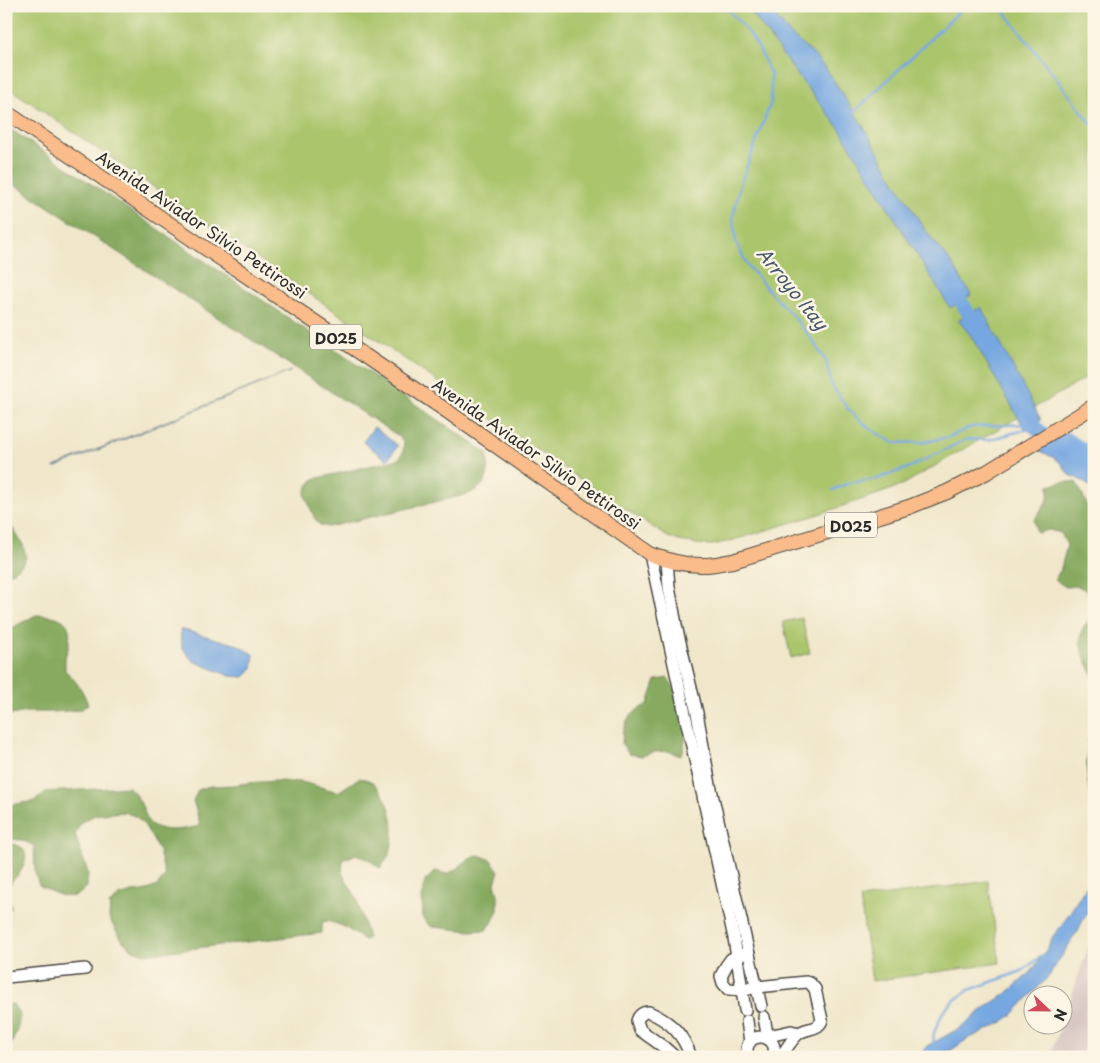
<svg xmlns="http://www.w3.org/2000/svg" width="1100" height="1063" font-family="'Playpen Sans',sans-serif">
<style>
.industrial{fill:#d1bfbd}
.green{fill:#aac56c;stroke:#6a784c}
.forest{fill:#87aa60;stroke:#596a46}
.water{fill:#76a7e1;stroke:#506986}
.lines{fill:none;stroke-linecap:round;stroke-linejoin:round}
.stream{stroke:#76a7e1;stroke-width:2.5}
.river{stroke:#76a7e1;stroke-width:14}
.minor-casing{stroke:#494743;stroke-width:14}
.major-casing{stroke:#494743;stroke-width:16}
.minor{stroke:#fff;stroke-width:11}
.major{stroke:#f9bc8a;stroke-width:14}
.labels{text-anchor:middle;dominant-baseline:central;stroke-width:5;stroke-linejoin:round;paint-order:stroke}
.shield{fill:#fcf5e5;stroke:#6a6863;stroke-width:1}
.shield-label{font-size:15px;font-weight:bold;fill:#2b2b2b}
.street-label{font-size:16px;fill:#2b2b2b;stroke:#fcf5e5}
.water-label{font-size:18px;font-style:italic;fill:#45566b;stroke:#fcf5e5}
</style>
<rect width="100%" height="100%" fill="#fcf5e5"/>
<filter id="ink" filterUnits="userSpaceOnUse"><feTurbulence type="fractalNoise" baseFrequency=".02" numOctaves="2"/><feDisplacementMap in="SourceGraphic" scale="10" xChannelSelector="R" yChannelSelector="G"/><feConvolveMatrix kernelMatrix="1 2 1 2 8 2 1 2 1" color-interpolation-filters="sRGB"/></filter>
<filter id="wash" filterUnits="userSpaceOnUse"><feTurbulence type="fractalNoise" baseFrequency=".0096" numOctaves="4" result="noise"/><feDisplacementMap in="SourceGraphic" scale="20" xChannelSelector="R" yChannelSelector="G"/><feGaussianBlur stdDeviation="1.12" result="paint"/><feColorMatrix in="noise" values="0 0 0 0 0 0 0 0 0 0 0 0 0 0 0 0 0 1.4 0 .05"/><feComposite in="paint" operator="in"/></filter>
<g filter="url(#wash)">
<rect width="100%" height="100%" fill="#f0e7cb"/>
<path class="industrial" d="M1094,931V1057H1050L1061,1026H1062L1063,1020Z"/>
<g class="green">
<path d="M6,6H1094V373L904,484L887,491L810,517L730,541L712,545L697,544L679,541L668,537L599,492L6,86Z"/>
<path d="M802,618L810,653L791,658L783,622Z"/>
<path d="M988,881L1000,963L872,981L860,899Z"/>
</g>
<g class="forest">
<path d="M6,126L487,453C489,467 490,482 476,490C472,493 466,494 461,496L328,527L320,525L315,519L305,495L307,487L314,479L399,459L403,452L404,443L400,437L6,179Z"/>
<path d="M1062,482H1076C1080,490 1084,497 1087,505C1090,516 1085,516 1094,528V608L1090,605L1089,592L1078,586L1066,587L1055,580L1061,568L1067,545L1061,533L1049,530L1037,533L1034,521L1048,499L1049,486Z"/>
<path d="M6,513L9,514L12,527L23,545L26,558C22,566 15,572 6,575Z"/>
<path d="M36,615C56,615 73,618 69,642C69,648 66,653 65,658C65,662 65,666 65,670C77,682 82,689 88,704L80,710L53,712H26L6,716V631Z"/>
<path d="M1094,618V678C1087,661 1073,641 1085,625C1088,621 1089,619 1094,618Z"/>
<path d="M668,678L675,690L686,736L683,751L680,756L668,751L654,752L642,756L629,754L622,744L623,731L628,719L637,710L648,704L656,680Z"/>
<path d="M1094,686V803C1078,770 1093,721 1094,686Z"/>
<path d="M359,778C363,779 367,779 370,781C373,782 374,783 376,786C393,803 397,833 389,855C387,860 383,864 380,868L369,860L356,854L343,860L342,873L356,897L368,938L364,940C351,931 340,922 323,921L322,927V933L146,954L133,950L123,941L115,929L109,918L110,904L119,896L132,892L145,891L157,886L165,876L159,851L152,838L145,826L137,817L124,812L110,813L95,815L81,822L75,834L88,873L87,887C84,890 81,893 77,895C66,900 49,891 39,885L35,873L34,846L22,840L6,839V808L10,805L35,801L45,792L129,787C136,794 140,801 144,810C145,813 146,818 148,821C159,835 186,829 200,826L197,813L193,801L198,790L210,786L235,785L247,783L275,781L302,782L338,792Z"/>
<path d="M9,844C28,844 29,859 20,872C17,877 12,879 10,885C7,892 9,901 11,909L6,906C6,899 6,891 6,884C7,874 16,873 9,861H6V846Z"/>
<path d="M479,855L491,860L499,871L495,883L498,895V910L492,923L486,930L472,931L432,927L423,919L422,894L425,881L435,871L447,874L457,869L467,860Z"/>
<path d="M7,1004H13L20,1015C19,1026 15,1037 10,1046L6,1047Z"/>
</g>
<g class="water">
<path d="M746,6H769L779,21L793,37L812,53L827,70L865,129L890,173L925,230L951,262L971,295L950,308L839,128L796,73L755,17Z"/>
<path d="M981,307L1041,420L1026,431L971,336L958,320Z"/>
<path d="M291,371L54,468V467Z"/>
<path d="M374,427L398,446L387,460L363,442Z"/>
<path d="M1064,434L1094,453V489L1079,479L1068,474L1062,464L1056,459L1037,449Z"/>
<path d="M180,629L238,645L254,655L252,669L244,677L230,676L193,661L182,648Z"/>
<path d="M1094,877V901L1075,935L1049,976L1012,1015L1003,1022L981,1033L969,1038L947,1053L944,1057H918L927,1046L960,1028L990,1004L1006,994L1031,972L1047,949L1053,936L1062,925L1084,890Z"/>
</g>
<g class="lines">
<g class="stream">
<path d="M725,6L749,33L759,49L771,75V102L740,185L733,217L736,242L747,265L772,294L794,317L814,343L826,361L831,384L848,409L870,429L894,443L925,442L949,437L971,427L1023,424"/>
<path d="M1000,6L1094,127"/>
<path d="M852,114L965,6"/>
<path d="M833,490L849,483L877,479L908,468L967,439L988,440L1035,427"/>
<path d="M933,1045L934,1032L943,1012L952,1002L969,990L1022,971L1043,955"/>
</g>
<g class="river">
<path d="M951,285L978,329"/>
<path d="M1024,411L1030,423L1051,440L1064,438L1094,456"/>
</g>
</g>
</g>
<g filter="url(#ink)">
<g class="lines">
<defs>
<g id="minor">
<path d="M650,554L734,938L745,1010"/>
<path d="M667,560L669,587L677,630L697,713L710,785L761,1006"/>
<path d="M743,954L731,959L726,966L721,976L723,983L728,989L743,990L757,987L806,982L810,983L815,989L822,1020C818,1031 806,1027 798,1034C791,1040 786,1050 780,1057"/>
<path d="M6,977L85,969"/>
<path d="M764,1017L768,1039"/>
<path d="M747,1021L750,1042"/>
<path d="M771,1041L773,1035L791,1031L799,1033"/>
<path d="M675,1057L665,1048L640,1030L637,1021C639,1015 643,1012 649,1012C671,1022 683,1034 691,1057"/>
<path d="M748,1057C740,1030 782,1031 773,1057"/>
</g>
<path id="major" d="M6,112L211,252L447,411L650,554C668,561 686,566 705,565C714,565 724,562 733,561L909,507L947,492L987,472L1094,406"/>
</defs>
<use href="#minor" class="minor-casing"/>
<use href="#major" class="major-casing"/>
<use href="#minor" class="minor"/>
<use href="#major" class="major"/>
</g>
</g>
<g class="labels">
<g class="shield">
<rect x="310" y="324.5" width="52" height="25" rx="4"/>
<rect x="825" y="512.5" width="52" height="25" rx="4"/>
</g>
<g class="shield-label">
<text x="336" y="337">D025</text>
<text x="851" y="525">D025</text>
</g>
<g class="street-label">
<text transform="translate(202 224) rotate(34)">Avenida Aviador Silvio Pettirossi</text>
<text transform="translate(537 453) rotate(35)">Avenida Aviador Silvio Pettirossi</text>
</g>
<g class="water-label">
<text transform="translate(793 288) rotate(51)">Arroyo Itay</text>
</g>
</g>
<rect width="1100" height="1063" fill="none" stroke="#fcf5e5" stroke-width="25"/>
<g transform="translate(1048 1010) rotate(112)"><circle r="24" fill="#fcf5e5" stroke="#a8a49b"/>
<path d="M0-4L9 19L0 12L-9 19Z" fill="#d1495b"/>
<text y="-8" font-size="14" font-weight="bold" text-anchor="middle" fill="#2b2b2b">N</text>
</g>
</svg>
